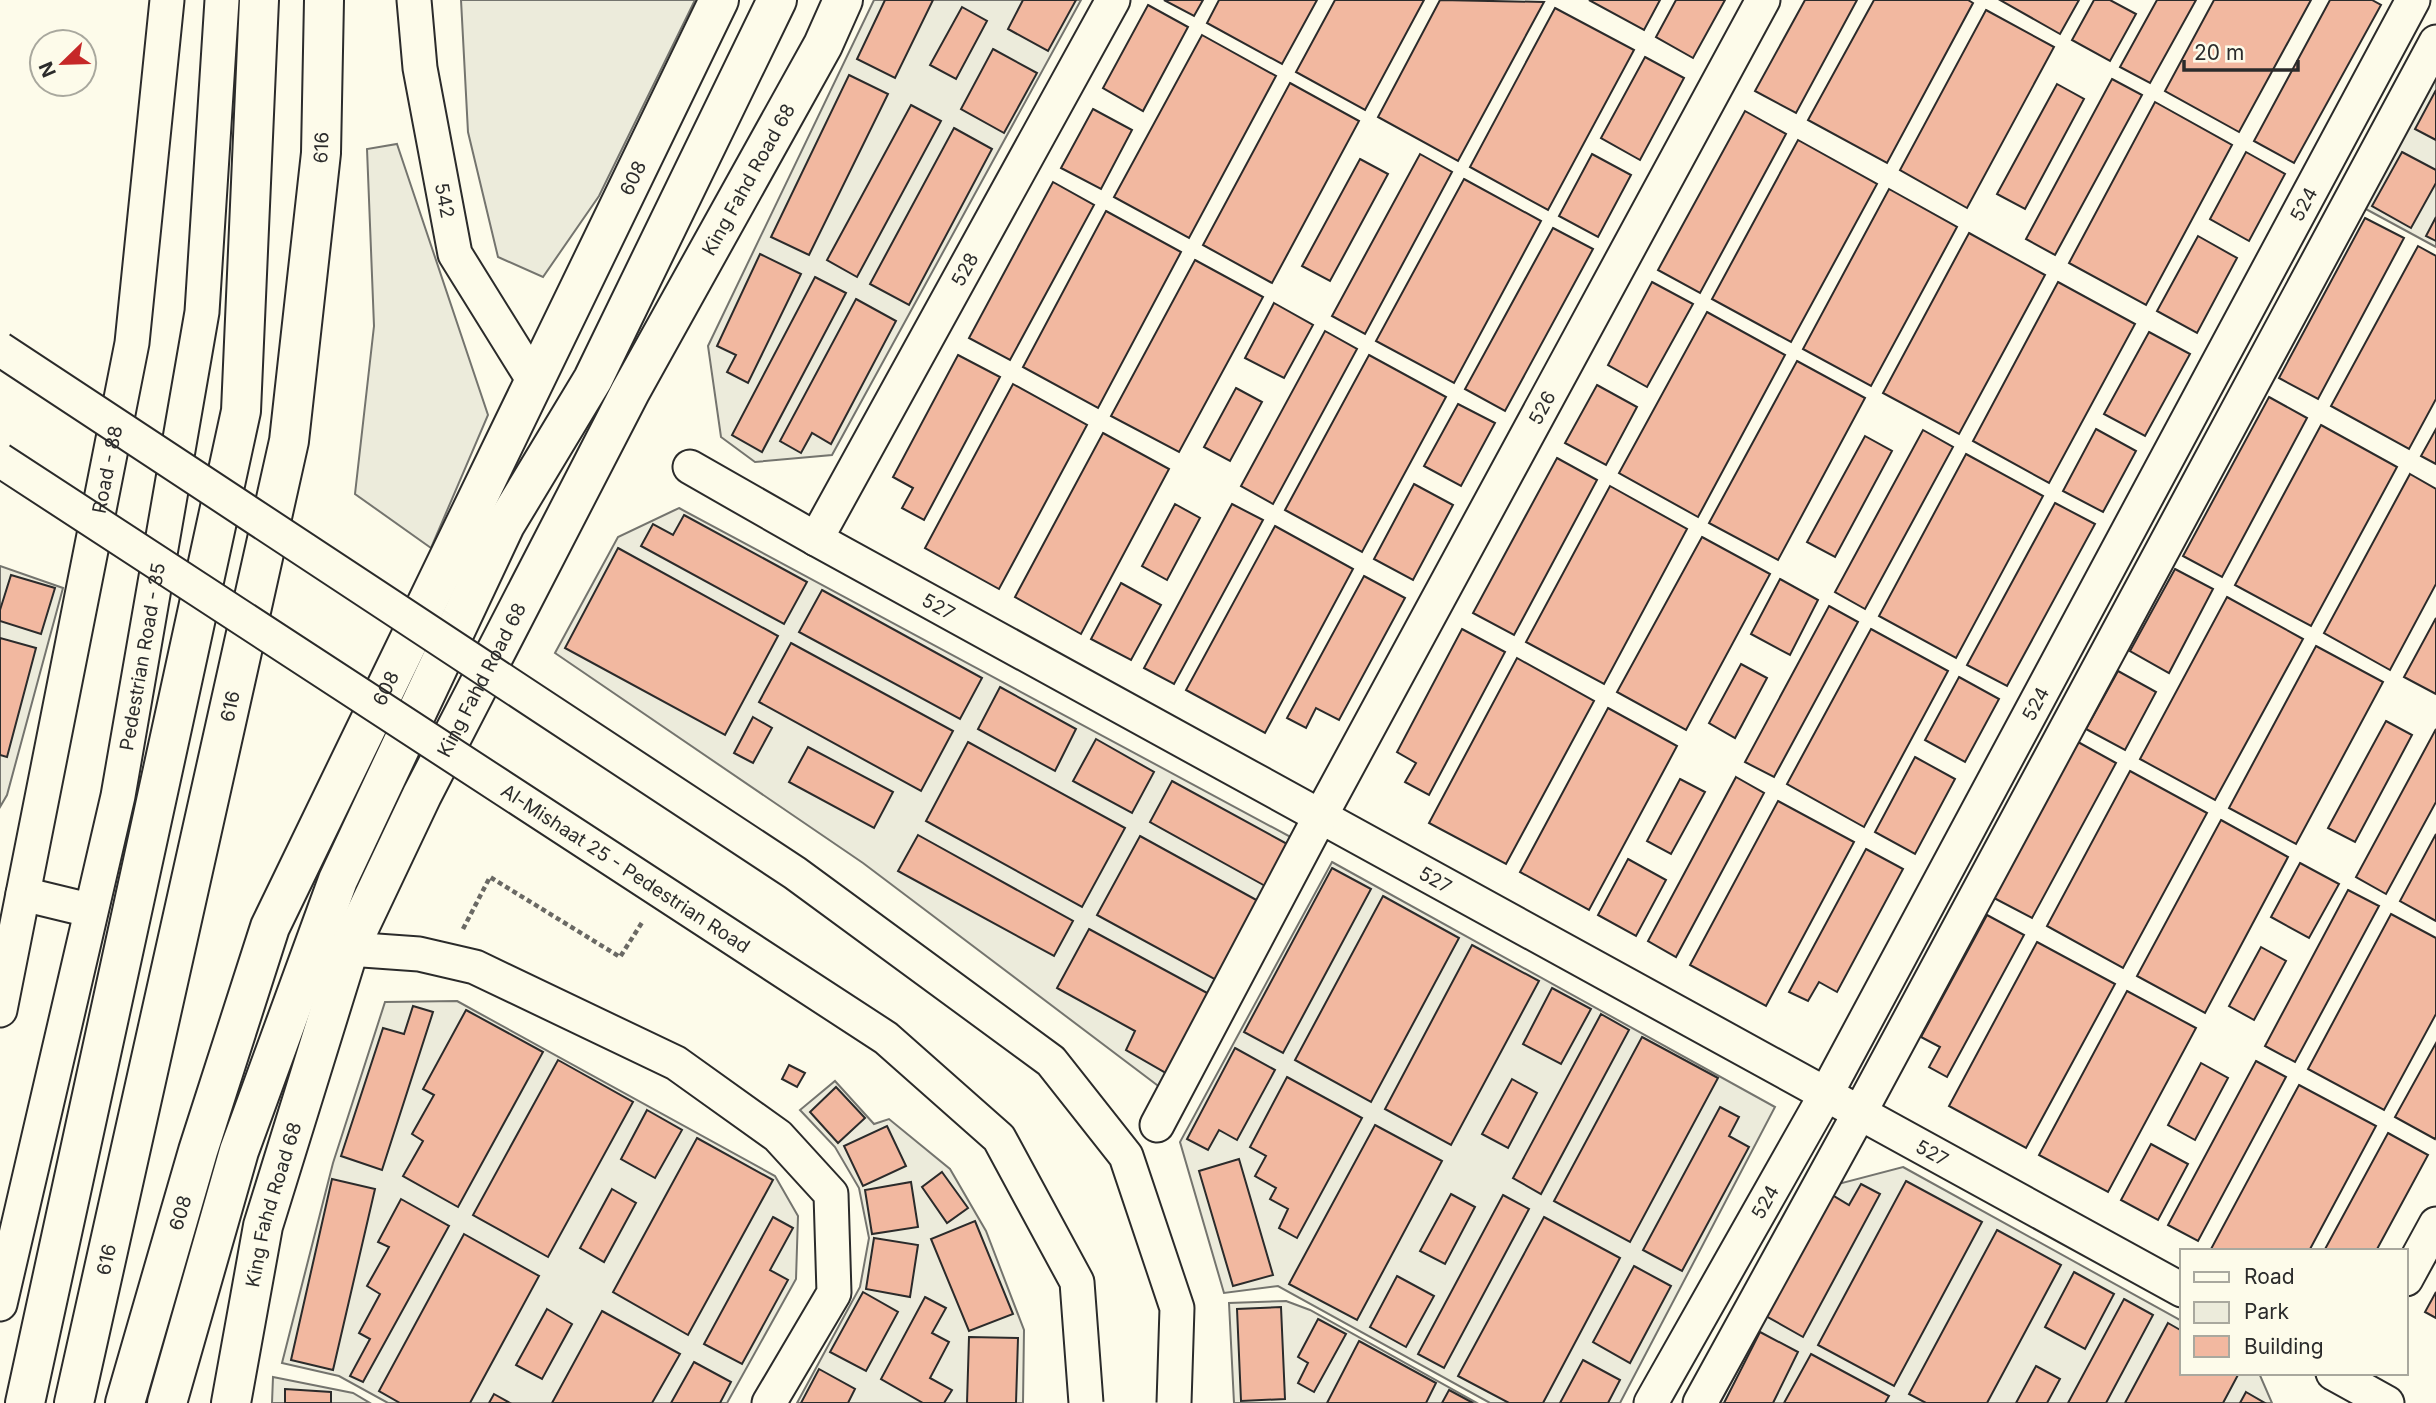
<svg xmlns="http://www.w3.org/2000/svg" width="2436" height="1403" font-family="Inter,sans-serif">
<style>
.green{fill:#ecebdb;stroke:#74746e;stroke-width:2}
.building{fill:#f2b8a0;stroke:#2b2b2b;stroke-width:2}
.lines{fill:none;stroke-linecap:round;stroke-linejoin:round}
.street-casing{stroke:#2b2b2b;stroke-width:37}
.secondary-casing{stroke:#2b2b2b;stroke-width:42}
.primary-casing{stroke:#2b2b2b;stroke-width:42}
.path{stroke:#6a6964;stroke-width:4.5;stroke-dasharray:5 3.5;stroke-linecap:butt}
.street{stroke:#fdfbea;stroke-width:33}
.secondary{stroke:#fdfbea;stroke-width:38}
.primary{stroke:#fdfbea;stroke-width:38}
.street-bridge-casing{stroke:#2b2b2b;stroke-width:37;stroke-linecap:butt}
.street-bridge{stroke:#fdfbea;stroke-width:33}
.labels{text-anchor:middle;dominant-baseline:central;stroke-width:5;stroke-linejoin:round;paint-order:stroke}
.street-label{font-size:19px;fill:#2b2b2b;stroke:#fdfbea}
</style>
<rect width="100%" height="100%" fill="#fdfbea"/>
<g class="green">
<path d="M461,0H695L599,196L543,277L498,257L468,132Z"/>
<path d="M874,0H1081L832,455L755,462L721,437L708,346Z"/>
<path d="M2436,78V247L2364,208Z"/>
<path d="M397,144L488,415L431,548L355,494L374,326L367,149Z"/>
<path d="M679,508L1298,841L1161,1088L863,863L555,653L618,537Z"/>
<path d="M0,566L63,588L7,795L0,807Z"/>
<path d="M1332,862L1775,1107L1620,1403H1490L1278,1286L1224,1293L1180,1142Z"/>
<path d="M457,1001L775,1176L798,1216L796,1279L727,1403H388L339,1376L282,1363L333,1163L385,1002Z"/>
<path d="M835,1081L874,1124L889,1119L950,1169L986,1231L1024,1330L1023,1403H797L860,1287L869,1238L859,1188L835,1147L800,1110Z"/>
<path d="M1903,1167L2182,1321V1373H2259L2272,1403H1720L1838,1184Z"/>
<path d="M1286,1301L1310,1310L1477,1403H1234L1229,1303Z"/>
<path d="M273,1377L353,1393L370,1403H272Z"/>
</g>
<g class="building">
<path d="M885,0H933L895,78L857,59Z"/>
<path d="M1023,0H1076L1048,51L1008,29Z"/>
<path d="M1164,0H1203L1194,16Z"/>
<path d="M1219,0H1317L1282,64L1207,23Z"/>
<path d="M1335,0H1424L1365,110L1296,72Z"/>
<path d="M1440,0L1544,2L1458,161L1378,117Z"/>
<path d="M1589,0H1660L1644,30Z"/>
<path d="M1676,0H1725L1693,58L1656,37Z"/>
<path d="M1805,0H1857L1796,113L1755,91Z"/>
<path d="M1874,0H1968L1973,3L1887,163L1808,120Z"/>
<path d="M2000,0H2079L2060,34Z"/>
<path d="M2094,0H2110L2136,14L2110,61L2072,40Z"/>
<path d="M2157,0H2196L2150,83L2120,67Z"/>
<path d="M2214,0H2311L2239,132L2165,91Z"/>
<path d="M2330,0H2372L2381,5L2294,163L2254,141Z"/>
<path d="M1148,5L1188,27L1143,111L1103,88Z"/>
<path d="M962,7L987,21L956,79L930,65Z"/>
<path d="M1555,8L1634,50L1548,210L1470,167Z"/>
<path d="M1986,10L2054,47L1967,208L1900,170Z"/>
<path d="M1202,35L1276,76L1189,238L1114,197Z"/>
<path d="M993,49L1037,73L1004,133L961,109Z"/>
<path d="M1645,57L1684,78L1640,160L1601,138Z"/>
<path d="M849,75L888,94L809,255L771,237Z"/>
<path d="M2112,79L2142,95L2055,255L2026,239Z"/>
<path d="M1290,83L1359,121L1272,283L1203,245Z"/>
<path d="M2057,84L2084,99L2025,209L1997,194Z"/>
<path d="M2436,90V140L2415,129Z"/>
<path d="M2155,102L2232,145L2146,305L2069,263Z"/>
<path d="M911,105L941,121L857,277L827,260Z"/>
<path d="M1093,109L1132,130L1101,189L1061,168Z"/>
<path d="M1745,111L1786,134L1700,293L1658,270Z"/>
<path d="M954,128L992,149L909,305L870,284Z"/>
<path d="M1798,140L1877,184L1791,342L1712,299Z"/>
<path d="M2246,152L2285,174L2249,241L2210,219Z"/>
<path d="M2402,152L2436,170V183L2411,228L2372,206Z"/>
<path d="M1420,154L1452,172L1365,334L1332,316Z"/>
<path d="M1592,154L1631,175L1598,237L1559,216Z"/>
<path d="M1360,159L1388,174L1330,281L1302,266Z"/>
<path d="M1464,179L1541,221L1454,383L1376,341Z"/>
<path d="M1053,182L1094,205L1010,360L969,338Z"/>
<path d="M1889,189L1957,227L1871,386L1803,349Z"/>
<path d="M1106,211L1181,252L1098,408L1023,367Z"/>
<path d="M2436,217V241L2426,236Z"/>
<path d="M2365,218L2404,238L2318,399L2279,378Z"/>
<path d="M1553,228L1593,249L1505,411L1465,389Z"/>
<path d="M1969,233L2045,275L1959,434L1883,393Z"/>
<path d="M2198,236L2237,258L2197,333L2157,311Z"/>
<path d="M2418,246L2436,256V399L2409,449L2331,406Z"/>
<path d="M760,254L801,274L748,383L727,372L736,355L717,346Z"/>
<path d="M1195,260L1263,297L1179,452L1111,416Z"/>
<path d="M815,277L846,293L762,452L732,435Z"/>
<path d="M1652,282L1693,304L1647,387L1608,365Z"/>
<path d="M2058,282L2135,324L2049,483L1973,441Z"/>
<path d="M856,299L896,321L831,444L812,433L801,453L780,441Z"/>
<path d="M1274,303L1313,325L1284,378L1245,358Z"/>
<path d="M1707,312L1785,355L1698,517L1619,473Z"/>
<path d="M1325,331L1357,349L1273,504L1241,486Z"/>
<path d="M2149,332L2190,354L2145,436L2104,414Z"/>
<path d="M958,355L1000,377L924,520L902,508L913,488L893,477Z"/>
<path d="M1369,355L1446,397L1362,552L1285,510Z"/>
<path d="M1797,361L1865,398L1778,560L1709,523Z"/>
<path d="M1013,384L1087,425L999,589L925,548Z"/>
<path d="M1597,385L1637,407L1606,465L1565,443Z"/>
<path d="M1236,388L1262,402L1230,461L1204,447Z"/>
<path d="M2269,397L2307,418L2222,577L2183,556Z"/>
<path d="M1458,404L1495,423L1461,486L1424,466Z"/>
<path d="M2321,425L2397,467L2311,626L2235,585Z"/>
<path d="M2096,429L2136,451L2103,512L2063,491Z"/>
<path d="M2436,429V464L2421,456Z"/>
<path d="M1923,430L1953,447L1865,609L1835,592Z"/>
<path d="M1103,433L1169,469L1081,634L1015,597Z"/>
<path d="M1865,436L1892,451L1835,557L1807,542Z"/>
<path d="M1966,454L2043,496L1956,658L1879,616Z"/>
<path d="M1557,458L1597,480L1514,635L1473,613Z"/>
<path d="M2410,474L2436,489V584L2390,670L2324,633Z"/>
<path d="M1414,484L1453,505L1413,580L1374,559Z"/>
<path d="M1610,486L1687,529L1604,684L1526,642Z"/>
<path d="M2055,503L2095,524L2007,686L1967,665Z"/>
<path d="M1175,504L1200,518L1167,580L1142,566Z"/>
<path d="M1232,504L1263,520L1174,684L1144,668Z"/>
<path d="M684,515L807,582L784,624L641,546L653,524L673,535Z"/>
<path d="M1275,526L1353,569L1265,733L1186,690Z"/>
<path d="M1702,537L1770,574L1686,730L1617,692Z"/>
<path d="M618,548L778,636L725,735L565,648Z"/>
<path d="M2175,569L2213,589L2169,673L2130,651Z"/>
<path d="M11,575L55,588L41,634L0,621V610Z"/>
<path d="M1364,576L1405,598L1339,720L1316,708L1306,728L1287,718Z"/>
<path d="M1780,579L1818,600L1790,655L1751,634Z"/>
<path d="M1121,583L1161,605L1131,660L1091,639Z"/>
<path d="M822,590L982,678L960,719L799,632Z"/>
<path d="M2227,597L2303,639L2215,800L2140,759Z"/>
<path d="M1829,606L1858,622L1774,777L1745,762Z"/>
<path d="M2436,618V694L2404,677Z"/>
<path d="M1462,629L1505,652L1429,795L1405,782L1416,763L1397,752Z"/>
<path d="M1871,629L1948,671L1864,827L1787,784Z"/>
<path d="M0,638L36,648L7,757L0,755Z"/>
<path d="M791,643L953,731L921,791L759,702Z"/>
<path d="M2316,646L2383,682L2296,844L2229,808Z"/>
<path d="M1517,658L1594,701L1506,864L1429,823Z"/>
<path d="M1741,664L1767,678L1735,738L1709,723Z"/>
<path d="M2118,671L2156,692L2125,750L2086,729Z"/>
<path d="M1959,677L1999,699L1965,762L1925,740Z"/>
<path d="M1000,687L1076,729L1055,771L978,729Z"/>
<path d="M1608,708L1677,746L1589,910L1520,872Z"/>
<path d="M753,717L772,728L753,763L734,753Z"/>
<path d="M2386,721L2412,735L2355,842L2328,828Z"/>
<path d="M2436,729V802L2386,894L2356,877Z"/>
<path d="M1096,739L1154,772L1132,813L1073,781Z"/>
<path d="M968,742L1125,828L1082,907L926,821Z"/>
<path d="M2078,742L2116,763L2032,918L1994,898Z"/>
<path d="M808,747L893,792L874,828L789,782Z"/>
<path d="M1915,757L1955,779L1915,854L1875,832Z"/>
<path d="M2130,771L2207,813L2123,968L2047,926Z"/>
<path d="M1736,777L1764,793L1676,957L1648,941Z"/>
<path d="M1680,779L1705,792L1671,854L1647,841Z"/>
<path d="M1172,781L1289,845L1267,887L1150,822Z"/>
<path d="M1778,801L1854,842L1766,1006L1690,965Z"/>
<path d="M2221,820L2288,857L2205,1013L2137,976Z"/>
<path d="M2436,834V921L2400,901Z"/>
<path d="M918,835L1073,921L1054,956L898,871Z"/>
<path d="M1140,836L1260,902L1218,981L1097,915Z"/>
<path d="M1866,849L1903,869L1837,992L1819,982L1808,1001L1789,992Z"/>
<path d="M1628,859L1666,880L1636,936L1598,915Z"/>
<path d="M2300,863L2339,884L2309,938L2271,917Z"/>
<path d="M1332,868L1371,889L1283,1053L1244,1032Z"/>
<path d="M2348,890L2379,906L2295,1062L2265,1046Z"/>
<path d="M1383,896L1459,938L1371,1102L1295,1060Z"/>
<path d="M2391,914L2436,938V1014L2384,1110L2308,1069Z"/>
<path d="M1987,915L2024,935L1947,1077L1929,1067L1940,1047L1921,1037Z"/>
<path d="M1089,929L1209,994L1166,1073L1126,1050L1135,1031L1057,988Z"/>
<path d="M2037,942L2115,984L2026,1148L1949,1106Z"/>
<path d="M1472,945L1539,981L1451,1145L1385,1109Z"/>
<path d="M2261,947L2286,961L2254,1020L2229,1006Z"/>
<path d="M1552,988L1591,1009L1561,1064L1523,1044Z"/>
<path d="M2127,991L2196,1028L2108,1192L2039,1155Z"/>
<path d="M413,1006L433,1012L382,1170L341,1156L383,1028L404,1034Z"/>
<path d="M466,1010L543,1052L458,1207L403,1176L423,1141L412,1134L434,1095L423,1089Z"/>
<path d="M1601,1014L1629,1030L1541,1194L1513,1178Z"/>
<path d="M1642,1037L1718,1078L1630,1242L1554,1201Z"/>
<path d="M2436,1043V1137L2435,1139L2395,1117Z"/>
<path d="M1235,1048L1275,1070L1237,1140L1219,1130L1208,1150L1187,1139Z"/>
<path d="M558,1060L633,1102L548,1257L473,1215Z"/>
<path d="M2256,1061L2286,1077L2198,1241L2168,1225Z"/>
<path d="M2201,1063L2228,1078L2195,1140L2168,1125Z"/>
<path d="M789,1065L805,1073L797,1087L782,1079Z"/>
<path d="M1287,1077L1362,1118L1297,1238L1279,1228L1288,1209L1270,1199L1276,1188L1255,1176L1266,1156L1250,1147Z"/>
<path d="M1512,1079L1537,1093L1508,1148L1482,1134Z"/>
<path d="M2299,1085L2376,1126L2309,1251H2215L2211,1249Z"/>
<path d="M836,1087L865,1118L838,1143L810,1112Z"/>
<path d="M1720,1107L1739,1117L1729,1136L1749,1147L1682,1271L1643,1250Z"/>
<path d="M647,1110L682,1130L655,1178L621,1159Z"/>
<path d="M1375,1125L1442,1161L1357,1320L1289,1284Z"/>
<path d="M887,1126L906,1166L863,1186L844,1146Z"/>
<path d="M2388,1133L2428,1155L2376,1251H2324Z"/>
<path d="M697,1138L773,1180L688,1335L613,1292Z"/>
<path d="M2151,1144L2188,1164L2158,1220L2121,1200Z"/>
<path d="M1239,1159L1273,1275L1233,1286L1199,1171Z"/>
<path d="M942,1172L968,1208L947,1223L922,1187Z"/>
<path d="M332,1179L375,1189L333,1370L291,1360Z"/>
<path d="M1906,1181L1982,1222L1894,1386L1818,1345Z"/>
<path d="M911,1182L918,1227L872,1234L865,1190Z"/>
<path d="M1861,1184L1880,1194L1803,1337L1766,1316L1832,1195L1849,1205Z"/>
<path d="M612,1189L636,1203L604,1262L580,1248Z"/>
<path d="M1451,1194L1475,1207L1445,1264L1420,1251Z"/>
<path d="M1503,1195L1529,1209L1444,1368L1418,1354Z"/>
<path d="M401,1199L449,1226L363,1382L350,1376L370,1339L359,1333L380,1294L367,1286L389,1247L378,1242Z"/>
<path d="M773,1217L793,1228L770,1270L788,1280L742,1364L704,1344Z"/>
<path d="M1544,1217L1620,1258L1543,1403H1509L1458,1376Z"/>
<path d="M975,1221L1013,1314L969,1331L931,1239Z"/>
<path d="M1997,1230L2061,1265L1987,1403H1926L1909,1394Z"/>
<path d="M464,1234L539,1276L470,1403H400L379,1391Z"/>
<path d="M874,1238L918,1245L910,1297L866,1289Z"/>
<path d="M1634,1266L1671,1286L1630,1363L1593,1342Z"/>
<path d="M2074,1272L2114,1294L2085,1349L2045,1327Z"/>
<path d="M1397,1276L1434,1296L1406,1347L1370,1327Z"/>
<path d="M863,1292L898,1312L866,1371L830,1352Z"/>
<path d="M2436,1292V1318L2425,1312Z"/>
<path d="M925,1297L946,1308L932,1333L949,1342L930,1378L952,1390L944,1403H923L881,1379Z"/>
<path d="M2124,1299L2153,1315L2106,1403H2068Z"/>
<path d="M1281,1307L1285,1399L1241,1401L1237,1309Z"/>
<path d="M547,1309L572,1324L542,1379L516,1365Z"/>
<path d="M602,1311L680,1354L652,1403H552Z"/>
<path d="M1318,1319L1346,1334L1314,1392L1298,1383L1308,1363L1298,1357Z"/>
<path d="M2168,1323L2182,1331V1373H2239L2223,1403H2125Z"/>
<path d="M1760,1332L1798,1352L1773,1403H1724Z"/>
<path d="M969,1337L1018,1338L1016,1403H967Z"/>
<path d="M1359,1341L1436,1383L1426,1403H1327Z"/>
<path d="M1811,1354L1889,1396L1885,1403H1784Z"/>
<path d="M1583,1360L1620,1380L1608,1403H1560Z"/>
<path d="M694,1362L731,1382L720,1403H671Z"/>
<path d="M2036,1366L2060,1379L2047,1403H2016Z"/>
<path d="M819,1369L855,1389L848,1403H801Z"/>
<path d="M285,1389L331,1392V1403H285Z"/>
<path d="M1449,1390L1473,1403H1442Z"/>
<path d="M2246,1392L2265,1403H2240Z"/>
<path d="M494,1394L510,1403H489Z"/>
</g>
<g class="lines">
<defs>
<g id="street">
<path id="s1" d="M414,0L420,68L455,254L534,381"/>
<path id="s2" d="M690,467L816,539L2182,1290"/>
<path id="s3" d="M816,539L1113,0"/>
<path d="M23,894L89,910"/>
<path d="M349,949L419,954L475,967L676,1063L778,1136L831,1194L834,1293L769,1403"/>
<path id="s4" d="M0,1010L132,343L167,0"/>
<path id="s5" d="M1157,1125L1321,815L1763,0"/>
<path d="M2406,1279L2436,1224"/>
<path id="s6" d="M0,1304L118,796L202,312L222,0"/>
<path d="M2333,1373L2387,1403"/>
<path id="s7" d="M1651,1403L1826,1094L2413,0"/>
<path d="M1700,1403L1860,1112L2436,42"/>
</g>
<g id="secondary">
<path d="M25,1403L241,411L259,0"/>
<path id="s8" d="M74,1403L289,441L321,153L324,0"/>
<path id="s9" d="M125,1403L198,1151L270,927L719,0"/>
</g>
<g id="primary">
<path d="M167,1403L239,1151L338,880L505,525L593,379L777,0"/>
<path id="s10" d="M231,1403L263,1226L349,949L422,795L630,392L823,45L843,0"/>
</g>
</defs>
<use href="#street" class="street-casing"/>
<use href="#secondary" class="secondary-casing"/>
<use href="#primary" class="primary-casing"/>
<path class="path" d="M463,929L490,877L620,957L643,921"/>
<use href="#street" class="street"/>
<use href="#secondary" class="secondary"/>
<use href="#primary" class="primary"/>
<defs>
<g id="street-bridge">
<path d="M0,349L795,873L1051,1061L1126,1156L1177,1308L1174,1403"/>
<path id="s11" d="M0,460L886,1038L999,1138L1077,1282L1086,1403"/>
</g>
</defs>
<use href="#street-bridge" class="street-bridge-casing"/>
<use href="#street-bridge" class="street-bridge"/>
</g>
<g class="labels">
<g class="street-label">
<text stroke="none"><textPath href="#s8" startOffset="1281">616</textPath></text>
<text stroke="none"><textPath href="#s9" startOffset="1330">608</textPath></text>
<text stroke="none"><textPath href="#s10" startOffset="1337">King Fahd Road 68</textPath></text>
<text stroke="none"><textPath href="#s1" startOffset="203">542</textPath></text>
<text stroke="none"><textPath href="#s7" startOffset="1365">524</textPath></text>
<text stroke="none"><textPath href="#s3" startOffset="308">528</textPath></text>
<text stroke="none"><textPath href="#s5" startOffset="814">526</textPath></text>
<text stroke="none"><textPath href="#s4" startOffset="551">Road - 88</textPath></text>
<text stroke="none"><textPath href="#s2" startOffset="285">527</textPath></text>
<text stroke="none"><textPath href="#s6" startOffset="663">Pedestrian Road - 35</textPath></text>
<text stroke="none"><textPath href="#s10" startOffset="770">King Fahd Road 68</textPath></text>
<text stroke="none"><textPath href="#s9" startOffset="763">608</textPath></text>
<text stroke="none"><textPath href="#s7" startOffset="798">524</textPath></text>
<text stroke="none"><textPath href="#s8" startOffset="714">616</textPath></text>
<text stroke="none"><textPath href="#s11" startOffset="747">Al-Mishaat 25 - Pedestrian Road</textPath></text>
<text stroke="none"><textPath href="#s2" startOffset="852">527</textPath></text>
<text stroke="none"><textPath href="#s2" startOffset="1419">527</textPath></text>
<text stroke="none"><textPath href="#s7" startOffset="231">524</textPath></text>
<text stroke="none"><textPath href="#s10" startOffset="203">King Fahd Road 68</textPath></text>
<text stroke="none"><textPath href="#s9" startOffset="198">608</textPath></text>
<text stroke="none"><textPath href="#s8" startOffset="147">616</textPath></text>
</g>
</g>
<rect x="2180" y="1249" width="228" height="126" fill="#fdfbea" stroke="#a9a89e" stroke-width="2"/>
<rect x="2194" y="1272" width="35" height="10" fill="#fdfbea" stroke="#a9a89e" stroke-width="2"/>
<text x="2244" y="1284" font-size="21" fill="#2b2b2b">Road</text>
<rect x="2194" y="1302" width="35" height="21" fill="#ecebdb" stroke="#a9a89e" stroke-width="2"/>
<text x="2244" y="1319" font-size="21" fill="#2b2b2b">Park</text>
<rect x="2194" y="1336" width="35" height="21" fill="#f2b8a0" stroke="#a9a89e" stroke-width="2"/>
<text x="2244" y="1354" font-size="21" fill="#2b2b2b">Building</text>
<g transform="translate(63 63) rotate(247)"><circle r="33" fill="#fdfbea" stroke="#a9a89e" stroke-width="2"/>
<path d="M0-5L12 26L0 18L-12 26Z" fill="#c62828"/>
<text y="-10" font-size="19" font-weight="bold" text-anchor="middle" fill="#2b2b2b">N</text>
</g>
<path d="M2184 60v10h114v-10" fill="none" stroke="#2b2b2b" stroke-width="3.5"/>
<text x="2194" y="60" font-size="21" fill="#2b2b2b" stroke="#fdfbea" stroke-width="5" paint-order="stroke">20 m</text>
</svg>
